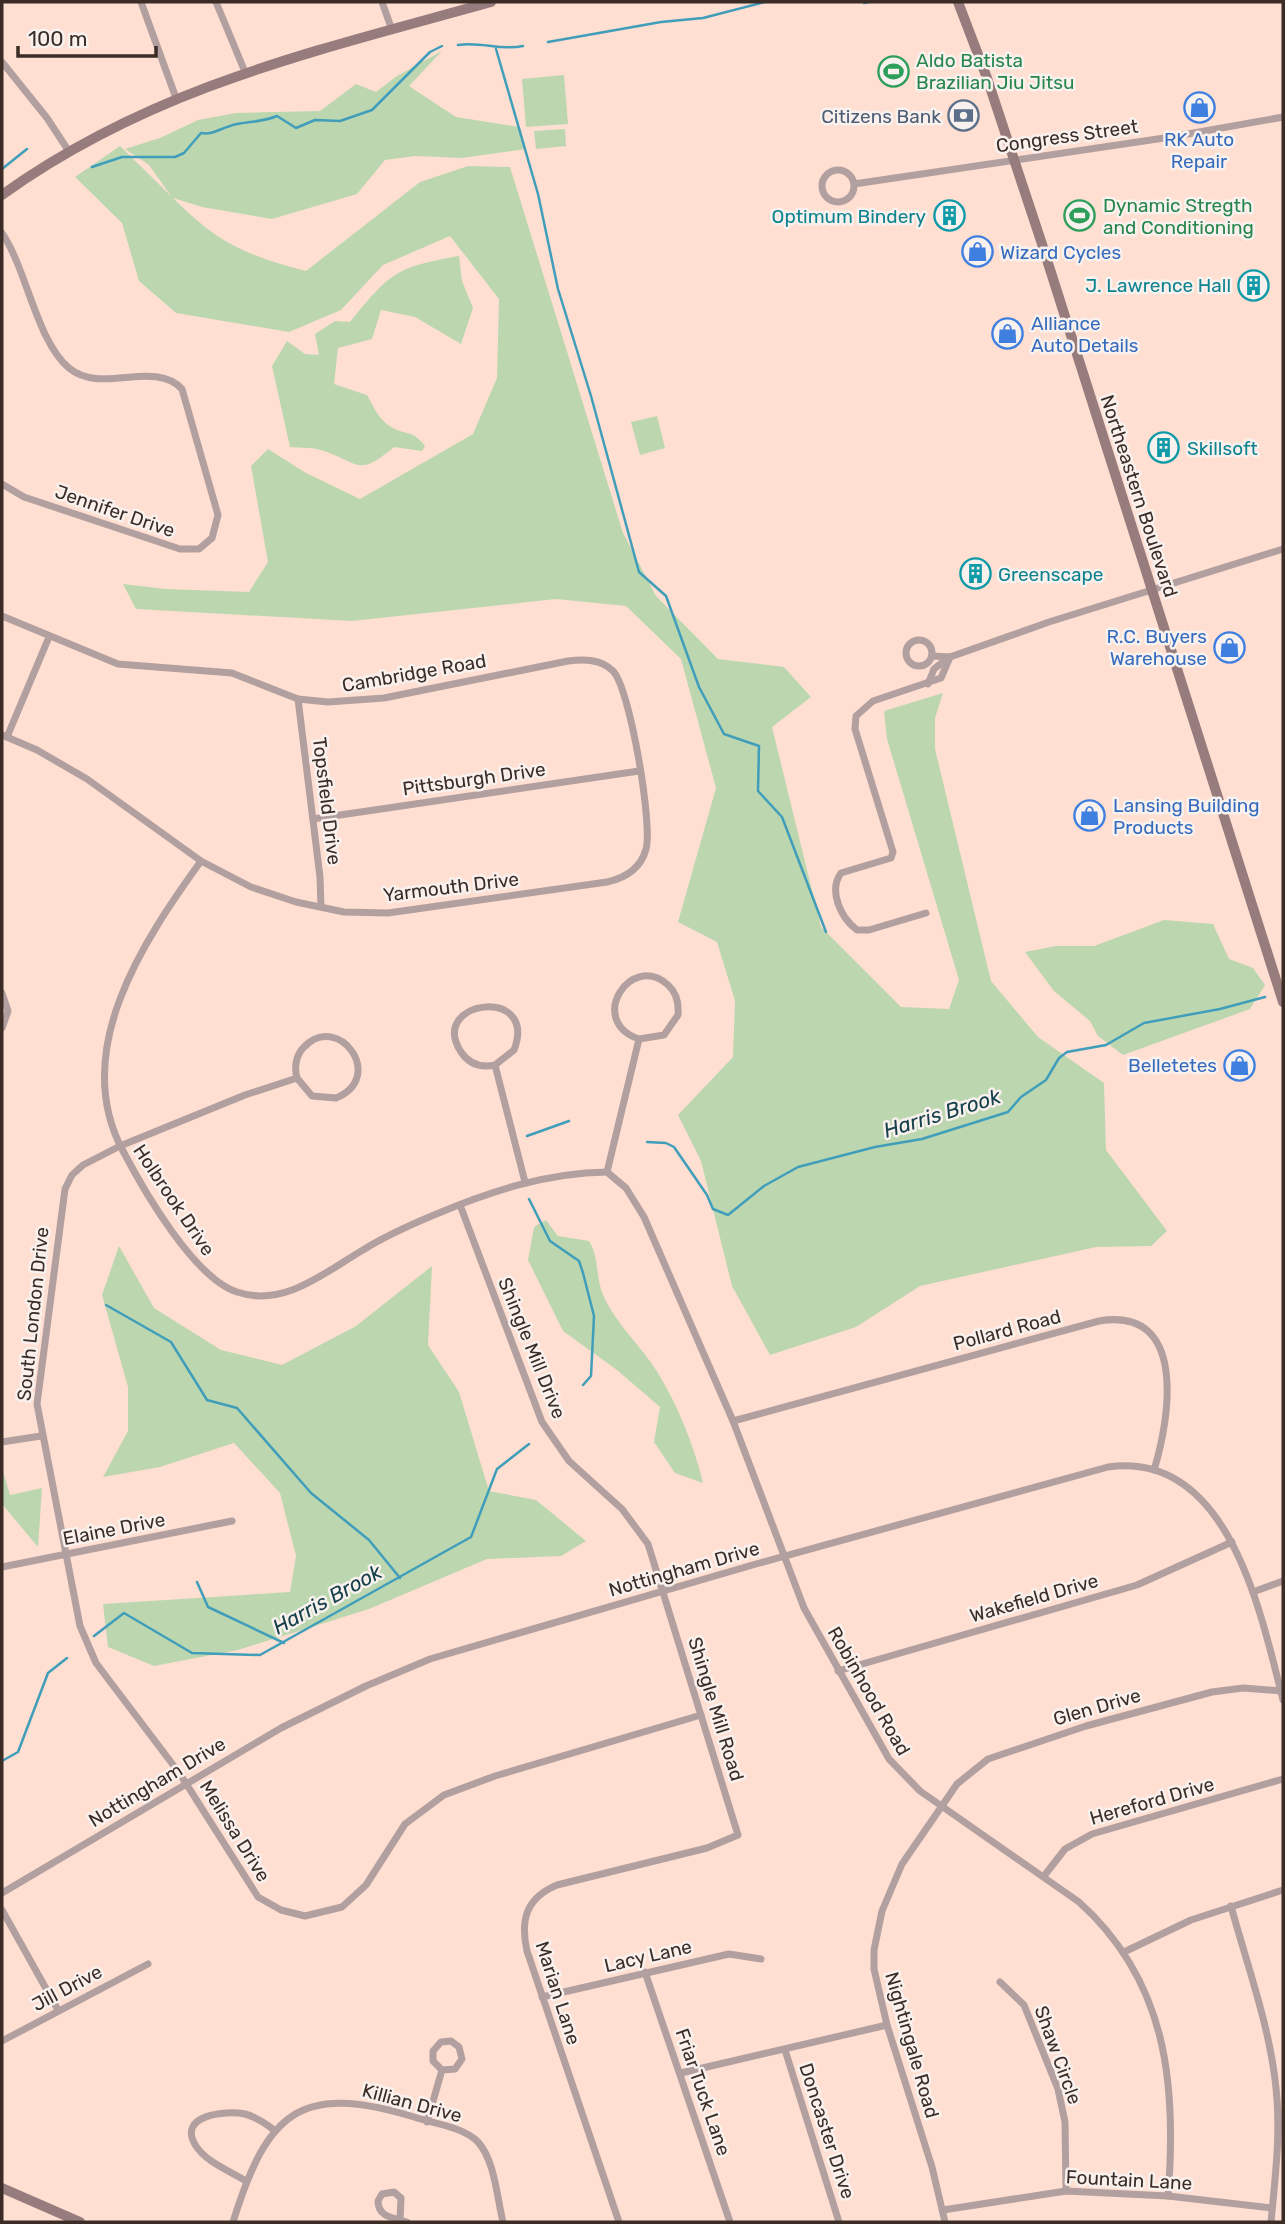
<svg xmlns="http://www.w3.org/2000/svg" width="1285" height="2224" font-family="Rubik,sans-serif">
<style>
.green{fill:#bcd7b0}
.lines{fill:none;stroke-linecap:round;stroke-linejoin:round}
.stream{stroke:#409eba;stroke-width:2.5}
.street{stroke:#b29f9f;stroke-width:7}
.secondary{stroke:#977c7d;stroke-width:10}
.labels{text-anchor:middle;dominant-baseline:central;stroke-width:5;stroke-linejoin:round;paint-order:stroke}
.leisure-label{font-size:19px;fill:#27864d;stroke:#f9f1ee;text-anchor:start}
.service-label{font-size:19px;fill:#4e5e75;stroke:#f9f1ee;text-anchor:end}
.street-label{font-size:19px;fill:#3b2d26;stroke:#f9f1ee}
.shop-label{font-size:19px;fill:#366cbe;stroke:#f9f1ee;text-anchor:start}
.culture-label{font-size:19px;fill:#0d838f;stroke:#f9f1ee;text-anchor:end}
.water-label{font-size:21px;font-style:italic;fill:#16404c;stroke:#f9f1ee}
</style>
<rect width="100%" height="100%" fill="#fedfd1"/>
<g class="green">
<path d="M442,51L409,86L456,117L520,127L526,149L462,158L415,156L385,160L357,194L272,219L202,207L173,198C219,244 244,254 306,271L420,182L468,166L510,167L623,533L656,596L718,659L784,667L811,697L772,727L821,927L901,1007L949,1009L959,980L887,739L884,711L943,693L935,718V749L991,981L1038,1037L1104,1083L1106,1150L1167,1231L1151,1246L1096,1247L920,1286L856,1327L770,1355L732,1286L701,1161L678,1115L733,1057L735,1001L717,942L678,922L716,788L681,659L626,606L556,599L352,621L136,609L123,584L166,589L249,592L268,562L251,466L268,449L306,473L360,499L473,434L497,378L499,299L450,236L383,265L341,310L289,332L176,313L139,281L122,223L75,177L120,146L171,196L149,165L125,149L160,138L198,120L236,113L320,111L356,84L376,92L397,76Z"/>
<path d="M564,75L568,124L526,127L522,79Z"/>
<path d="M565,129L566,146L536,149L534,131Z"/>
<path d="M459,256L462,281L473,308L461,344L415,317L381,310L372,339L338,348L334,384L367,395C373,406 380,421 391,427C407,436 412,429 425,446L422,451L394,447C358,477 361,464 324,451C314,447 301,448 290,447L272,366L287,341L305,354L319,355L315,334L335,321L350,322C391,272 396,267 459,256Z"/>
<path d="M657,416L665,448L640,455L631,422Z"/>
<path d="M1164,920L1213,924L1229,959L1253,968L1265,985L1250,1009L1123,1055L1098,1036L1090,1021L1054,991L1025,952L1056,946H1094Z"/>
<path d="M546,1220L558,1236L589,1241C600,1259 595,1278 604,1297C617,1325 642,1347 658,1373C678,1406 694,1445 703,1483L675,1473L654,1442L660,1407L617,1370L563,1331L528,1260L534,1227Z"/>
<path d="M119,1246L154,1308L221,1350L282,1365L356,1326L432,1266L428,1345L459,1392L489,1491L536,1500L586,1541L561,1556L487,1559L369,1609L238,1650L154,1666L108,1647L103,1604L290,1592L296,1556L280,1493L234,1443L160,1467L103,1477L128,1431V1387L102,1295Z"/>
<path d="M2,1468L10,1495L42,1488L38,1547L2,1504Z"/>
</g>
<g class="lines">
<g class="stream">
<path d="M839,2H840"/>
<path d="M864,3L869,2"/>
<path d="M548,42L661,22L703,18L765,2"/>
<path d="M458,45C481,41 499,51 523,46"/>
<path d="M496,49L538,194L558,289L591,396L639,572L666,596L699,687L724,734L759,746L758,791L782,817L826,932"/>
<path d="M92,167L122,157H175L184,153L201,133C213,135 219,129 230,126C245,121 261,123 277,116L296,128L315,120L340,121L372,110L430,52L442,46"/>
<path d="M2,169L27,149"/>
<path d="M527,1136L569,1121"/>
<path d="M647,1142L666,1143L674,1147L707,1195L713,1209L728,1215L764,1186L798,1167L875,1147L922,1139L1008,1112L1021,1097L1046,1080L1059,1058L1067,1052L1106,1045L1144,1023L1220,1009L1265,997"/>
<path d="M529,1199L550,1241L579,1261L583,1273L594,1316L591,1376L583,1385"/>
<path d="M106,1305L171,1342L207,1400L237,1408L311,1493L369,1540L400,1578"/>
<path d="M197,1582L208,1607L284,1643"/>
<path d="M94,1636L124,1613L192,1653L260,1655L471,1537L497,1469L529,1444"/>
<path d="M2,1761L18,1752L48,1673L67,1658"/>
</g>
<g class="street">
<path d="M141,2L176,98"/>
<path d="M216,2L245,72"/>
<path d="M382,2L392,30"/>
<path d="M2,62L47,118L68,150"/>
<circle cx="838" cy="186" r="16"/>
<path d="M854,184L1171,137L1283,117"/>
<path d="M2,233C27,270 37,342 69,368C101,395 154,359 182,389L218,515L212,538L199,549H180L24,497L2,484"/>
<path d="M2,616L118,664L232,673L298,699L328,702L384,698L568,661C584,659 601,659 613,671C630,688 653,826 646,849C641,868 625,878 607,882L388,913L344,912L296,902L251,887L201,861L87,779L37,750L2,735"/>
<circle cx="919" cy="653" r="13"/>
<path d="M932,656L950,657L1049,622L1283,549"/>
<path d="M928,684L934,669L948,658"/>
<path d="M298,699L320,877L321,907"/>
<path d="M7,737L49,637"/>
<path d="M313,819L639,771"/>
<path d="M201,861C144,940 69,1051 123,1151C144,1191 194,1278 237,1292C284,1308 325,1272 363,1250C385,1236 410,1225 434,1215C490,1191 546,1173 607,1172"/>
<path d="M926,913L869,930H857C841,918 828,891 841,873L891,858L893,852L855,729L856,716L873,701L941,678L950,657"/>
<path d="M2,993L8,1011L2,1028"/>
<path d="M495,1065C481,1068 469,1064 461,1052C427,1000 539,985 514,1050L495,1065L525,1182"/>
<path d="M297,1078L312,1096L336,1098C387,1077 338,1011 304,1047C296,1055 294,1067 297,1078L245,1095L120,1146L83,1165L72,1175L65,1189L37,1404L80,1626L96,1663L180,1774L258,1897L281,1910L305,1916L342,1907L366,1885L405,1824L444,1795L495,1776L701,1715"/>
<path d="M607,1172L626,1188L644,1217L733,1421L804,1608L889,1759L920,1791L1079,1902C1167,1981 1177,2084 1168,2196"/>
<path d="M607,1172L639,1039L664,1035L678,1015C679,1003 677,993 668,985C631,951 586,1021 639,1039"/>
<path d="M460,1205L542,1422L569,1461L622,1509L648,1544L738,1835L707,1848L557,1885C526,1898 520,1920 527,1951L619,2222"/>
<path d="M733,1421L1099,1321C1188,1306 1170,1418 1154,1470"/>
<path d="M2,1442L41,1436"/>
<path d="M2,1567L232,1521"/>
<path d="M1253,1592L1283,1581"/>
<path d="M838,1671L1137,1585L1232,1542"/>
<path d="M1044,1876L1065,1849L1092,1834L1283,1779"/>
<path d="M2,1893L281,1728L366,1686L430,1659L756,1564L1108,1467C1229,1450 1261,1614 1283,1700"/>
<path d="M1231,1906C1247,1965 1270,2027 1276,2088C1281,2133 1275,2178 1271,2222"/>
<path d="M2,1910L58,2010"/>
<path d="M1124,1952L1191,1920L1283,1890"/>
<path d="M645,1972L730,2222"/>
<path d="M1000,1982L1024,2005L1058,2089L1065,2122L1066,2191"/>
<path d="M542,1997L729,1954L761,1959"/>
<path d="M2,2041L148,1964"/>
<path d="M785,2050L839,2222"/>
<path d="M681,2073L887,2025"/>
<path d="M427,2122L442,2070L455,2069L462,2059L459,2047L451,2041L441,2042L433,2051V2061L442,2070"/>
<path d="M246,2181C230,2171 206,2162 196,2146C176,2115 226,2110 245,2114C256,2117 265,2123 274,2130"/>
<path d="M943,2210L1066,2191L1168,2196L1272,2208"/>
<path d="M400,2220L401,2198L394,2192L382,2194L378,2201C378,2217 393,2218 407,2222"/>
<path d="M233,2222C267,2113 299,2082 414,2117C432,2123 464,2127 478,2142C495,2161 497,2198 503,2222"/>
<path d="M945,2222L932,2167L887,2025L874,1969V1950L882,1911L902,1864L957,1784L988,1759L1086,1726L1212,1692L1243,1688L1283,1691"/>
</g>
<g class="secondary">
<path d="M958,2L987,78L1041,241L1283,1002"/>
<path d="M2,195C152,87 316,51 491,2"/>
<path d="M2,2188L80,2222"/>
</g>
</g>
<defs>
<symbol id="stadium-ring" viewBox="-11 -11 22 22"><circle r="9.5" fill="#f9f1ee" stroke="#2e9e5b" stroke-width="1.5"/><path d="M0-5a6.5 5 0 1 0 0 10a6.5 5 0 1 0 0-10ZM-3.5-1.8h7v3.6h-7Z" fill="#2e9e5b"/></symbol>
<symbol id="shop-ring" viewBox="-11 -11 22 22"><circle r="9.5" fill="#f9f1ee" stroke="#3f7fe0" stroke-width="1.5"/><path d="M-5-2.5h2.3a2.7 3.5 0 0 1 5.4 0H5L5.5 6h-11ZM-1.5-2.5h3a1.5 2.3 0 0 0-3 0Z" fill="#3f7fe0"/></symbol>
<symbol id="bank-ring" viewBox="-11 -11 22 22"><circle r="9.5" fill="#f9f1ee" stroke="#5c6f8a" stroke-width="1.5"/><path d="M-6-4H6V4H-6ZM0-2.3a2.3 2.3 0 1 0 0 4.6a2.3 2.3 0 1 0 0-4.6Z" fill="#5c6f8a"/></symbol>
<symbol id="building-ring" viewBox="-11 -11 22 22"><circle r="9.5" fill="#f9f1ee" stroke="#0f9aa8" stroke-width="1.5"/><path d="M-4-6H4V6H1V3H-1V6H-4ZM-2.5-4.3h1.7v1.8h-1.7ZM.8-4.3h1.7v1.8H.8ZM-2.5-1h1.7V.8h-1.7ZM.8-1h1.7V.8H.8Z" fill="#0f9aa8"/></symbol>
</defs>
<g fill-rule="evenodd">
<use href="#stadium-ring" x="876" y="54" width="35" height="35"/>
<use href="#shop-ring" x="1182" y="90" width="35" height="35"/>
<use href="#bank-ring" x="946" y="98" width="35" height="35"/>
<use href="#building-ring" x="932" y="198" width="35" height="35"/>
<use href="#stadium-ring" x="1062" y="198" width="35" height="35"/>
<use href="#shop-ring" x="960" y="234" width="35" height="35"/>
<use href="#building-ring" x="1236" y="268" width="35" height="35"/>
<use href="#shop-ring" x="990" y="316" width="35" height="35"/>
<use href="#building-ring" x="1146" y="430" width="35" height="35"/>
<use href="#building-ring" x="958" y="556" width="35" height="35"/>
<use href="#shop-ring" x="1212" y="630" width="35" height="35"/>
<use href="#shop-ring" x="1072" y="798" width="35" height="35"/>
<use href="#shop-ring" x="1222" y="1048" width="35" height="35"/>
</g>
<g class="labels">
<g class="leisure-label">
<text x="916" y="60">Aldo Batista<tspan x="916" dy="22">Brazilian Jiu Jitsu</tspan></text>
<text x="1103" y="205">Dynamic Stregth<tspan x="1103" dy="22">and Conditioning</tspan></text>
</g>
<g class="service-label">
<text x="941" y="116">Citizens Bank</text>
</g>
<g class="street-label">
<text transform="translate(1067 136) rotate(-8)">Congress Street</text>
<text transform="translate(1139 496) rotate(72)">Northeastern Boulevard</text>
<text transform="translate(115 511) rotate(19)">Jennifer Drive</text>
<text transform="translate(414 673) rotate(-10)">Cambridge Road</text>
<text transform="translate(474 779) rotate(-8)">Pittsburgh Drive</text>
<text transform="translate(327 801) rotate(83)">Topsfield Drive</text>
<text transform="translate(451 887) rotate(-7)">Yarmouth Drive</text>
<text transform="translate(174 1200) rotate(56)">Holbrook Drive</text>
<text transform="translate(33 1314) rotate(-84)">South London Drive</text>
<text transform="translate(1007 1330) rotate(-15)">Pollard Road</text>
<text transform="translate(532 1348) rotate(68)">Shingle Mill Drive</text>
<text transform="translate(114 1529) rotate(-11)">Elaine Drive</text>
<text transform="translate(684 1569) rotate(-16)">Nottingham Drive</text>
<text transform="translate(1034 1598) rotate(-16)">Wakefield Drive</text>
<text transform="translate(869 1691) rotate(60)">Robinhood Road</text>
<text transform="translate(1097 1707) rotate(-16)">Glen Drive</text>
<text transform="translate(716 1709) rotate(73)">Shingle Mill Road</text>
<text transform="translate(157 1782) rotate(-31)">Nottingham Drive</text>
<text transform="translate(1152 1801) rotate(-16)">Hereford Drive</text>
<text transform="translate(235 1831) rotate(58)">Melissa Drive</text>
<text transform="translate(648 1956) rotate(-13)">Lacy Lane</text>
<text transform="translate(67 1988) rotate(-28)">Jill Drive</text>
<text transform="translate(558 1993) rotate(72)">Marian Lane</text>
<text transform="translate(912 2045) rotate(74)">Nightingale Road</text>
<text transform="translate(1058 2055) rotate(70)">Shaw Circle</text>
<text transform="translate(703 2092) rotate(71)">Friar Tuck Lane</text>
<text transform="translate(412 2103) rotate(15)">Killian Drive</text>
<text transform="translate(827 2131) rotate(72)">Doncaster Drive</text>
<text transform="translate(1129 2180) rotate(3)">Fountain Lane</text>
</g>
<g class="shop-label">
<text x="1199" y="139" text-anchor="middle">RK Auto<tspan x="1199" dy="22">Repair</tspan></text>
<text x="1000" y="252">Wizard Cycles</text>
<text x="1031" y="323">Alliance<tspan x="1031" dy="22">Auto Details</tspan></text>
<text x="1207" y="636" text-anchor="end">R.C. Buyers<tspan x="1207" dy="22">Warehouse</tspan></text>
<text x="1113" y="805">Lansing Building<tspan x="1113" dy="22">Products</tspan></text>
<text x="1217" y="1065" text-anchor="end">Belletetes</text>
</g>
<g class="culture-label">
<text x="926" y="216">Optimum Bindery</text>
<text x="1231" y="285">J. Lawrence Hall</text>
<text x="1187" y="448" text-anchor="start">Skillsoft</text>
<text x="998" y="574" text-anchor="start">Greenscape</text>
</g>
<g class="water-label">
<text transform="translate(942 1113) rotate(-17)">Harris Brook</text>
<text transform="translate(327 1599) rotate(-29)">Harris Brook</text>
</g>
</g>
<rect width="1285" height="2224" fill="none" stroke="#3b2d26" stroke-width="7"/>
<path d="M18 46v10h138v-10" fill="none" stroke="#3b2d26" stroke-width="3.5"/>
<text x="28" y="46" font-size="21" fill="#3b2d26" stroke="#f9f1ee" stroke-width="5" paint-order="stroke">100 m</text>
</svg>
